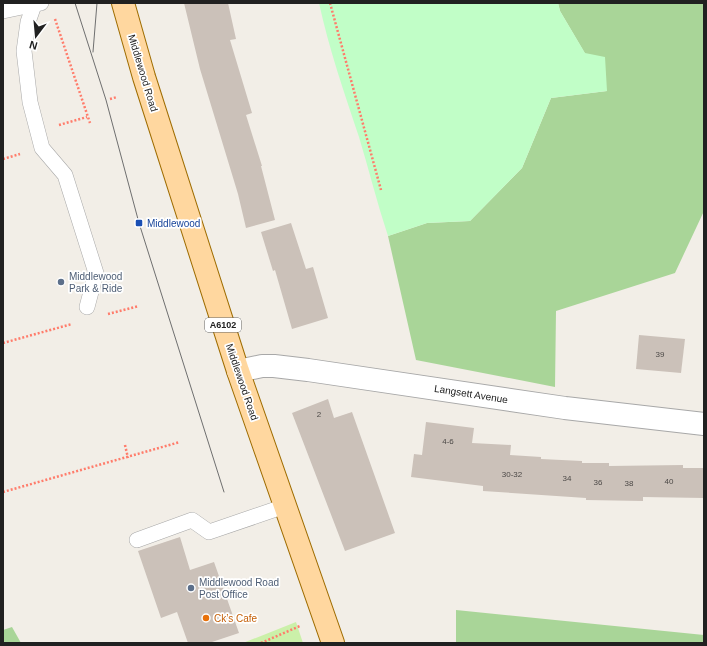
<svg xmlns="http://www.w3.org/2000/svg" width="707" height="646" font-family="Helvetica,sans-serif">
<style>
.grass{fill:#cbf0a9}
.forest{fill:#a9d598}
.park{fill:#c1fec7}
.building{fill:#cbc1b9}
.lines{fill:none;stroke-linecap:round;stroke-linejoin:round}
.service-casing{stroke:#a8a8a8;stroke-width:16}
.minor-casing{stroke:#a8a8a8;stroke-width:24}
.primary-casing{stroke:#9e6c00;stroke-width:24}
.path{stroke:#ff7c6b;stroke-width:2.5;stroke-dasharray:2 2;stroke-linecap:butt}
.service{stroke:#fff;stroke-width:15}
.minor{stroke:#fff;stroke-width:22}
.primary{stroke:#ffd79f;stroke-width:22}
.tram{stroke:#6f6f6f;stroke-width:1}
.transit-dot{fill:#1a4fb4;stroke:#fff;stroke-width:1.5}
.service-dot{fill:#5c6f8a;stroke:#fff;stroke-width:1.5}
.food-dot{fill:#e8710a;stroke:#fff;stroke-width:1.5}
.labels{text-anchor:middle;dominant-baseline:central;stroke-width:3.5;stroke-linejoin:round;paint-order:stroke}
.number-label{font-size:8px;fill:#4c4947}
.shield{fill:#fff;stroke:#646464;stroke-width:1}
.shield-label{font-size:9px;font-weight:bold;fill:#212121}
.street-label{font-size:10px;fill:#212121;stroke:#fff}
.transit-label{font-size:10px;fill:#164399;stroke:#fff;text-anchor:start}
.service-label{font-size:10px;fill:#4e5e75;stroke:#fff;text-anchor:start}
.food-label{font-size:10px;fill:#c56008;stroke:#fff;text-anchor:start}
</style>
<rect width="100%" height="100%" fill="#f2eee7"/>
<path class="grass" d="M296,622L303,643H243Z"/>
<g class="forest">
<path d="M558,3H704V211L675,273L556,311L555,387L416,360L388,236L427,223L470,221L522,168L551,98L607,91L560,11Z"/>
<path d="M456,610L704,635V643H456Z"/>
<path d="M12,627L21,643H3V630Z"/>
</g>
<path class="park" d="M319,3H558L560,11L585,53L605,57L607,91L551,98L522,168L470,221L427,223L388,236C377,203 369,170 359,137C344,92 329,49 319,3Z"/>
<g class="building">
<path d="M184,3H228L236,39L230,40L252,113L246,115L262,166H261L275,220L246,228L238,194L200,69Z"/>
<path d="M291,223L306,269L313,267L328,318L292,329L275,270L273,271L261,232Z"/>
<path d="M639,335L685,339L681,373L636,369Z"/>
<path d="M328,399L334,418L352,412L395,533L345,551L292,413Z"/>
<path d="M426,422L474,428L472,443L511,445L510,455L541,457V459L582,461V463H609V466L683,465V468H704V498L643,497V501L586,500V498L483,491V486L411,477L414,454L422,455Z"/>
<path d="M180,537L190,570L214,562L239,633L209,643H188L177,612L161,618L138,551Z"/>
</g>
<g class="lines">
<defs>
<g id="service">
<path d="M34,5L28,22L24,51L30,102L42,148L65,175L96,273L87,307"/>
<path d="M3,11L41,3"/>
<path d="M137,540L192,520L209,532L285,506"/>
</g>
<path id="minor" d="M238,371L262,366H274L308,370L565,408L704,424"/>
<path id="primary" d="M123,3L144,77L238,371L333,643"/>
</defs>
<use href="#service" class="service-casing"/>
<use href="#minor" class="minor-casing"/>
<use href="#primary" class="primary-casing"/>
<g class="path">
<path d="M330,3L381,190"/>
<path d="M55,19L90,123"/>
<path d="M110,99L117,97"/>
<path d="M59,125L87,117"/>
<path d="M3,159L20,154"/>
<path d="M108,314L139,306"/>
<path d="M3,343L72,324"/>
<path d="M125,445L128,458"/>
<path d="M3,492L180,442"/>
<path d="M261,643L300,626"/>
</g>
<use href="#service" class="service"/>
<use href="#minor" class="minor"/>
<use href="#primary" class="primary"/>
<g class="tram">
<path d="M75,3L106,100L139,223L224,492"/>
<path d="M93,52L97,3"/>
</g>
</g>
<rect class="transit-dot" x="135" y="219" width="8" height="8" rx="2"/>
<g class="service-dot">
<circle cx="61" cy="282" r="4"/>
<circle cx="191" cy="588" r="4"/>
</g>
<circle class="food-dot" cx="206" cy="618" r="4"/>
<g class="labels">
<g class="number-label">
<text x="660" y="354">39</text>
<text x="319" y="414">2</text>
<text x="448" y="441">4-6</text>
<text x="512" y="474">30-32</text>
<text x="567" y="478">34</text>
<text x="669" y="481">40</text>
<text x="598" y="482">36</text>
<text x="629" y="483">38</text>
</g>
<rect class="shield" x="205" y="318" width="36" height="14" rx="3"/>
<g class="shield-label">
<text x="223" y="325">A6102</text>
</g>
<g class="street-label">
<text transform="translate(143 73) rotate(73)">Middlewood Road</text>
<text transform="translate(242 382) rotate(71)">Middlewood Road</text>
<text transform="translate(471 394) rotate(9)">Langsett Avenue</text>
</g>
<g class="transit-label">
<text x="147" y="223">Middlewood</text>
</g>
<g class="service-label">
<text x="69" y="276">Middlewood<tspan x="69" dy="12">Park &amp; Ride</tspan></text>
<text x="199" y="582">Middlewood Road<tspan x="199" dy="12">Post Office</tspan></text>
</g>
<g class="food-label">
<text x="214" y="618">Ck’s Cafe</text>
</g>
</g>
<rect width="707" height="646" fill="none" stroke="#212121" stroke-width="8"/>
<g transform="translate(36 36) rotate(196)" stroke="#ffffff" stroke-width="3" paint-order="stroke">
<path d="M0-3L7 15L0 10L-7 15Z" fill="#212121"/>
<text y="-6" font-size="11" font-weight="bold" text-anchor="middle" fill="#212121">N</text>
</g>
</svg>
